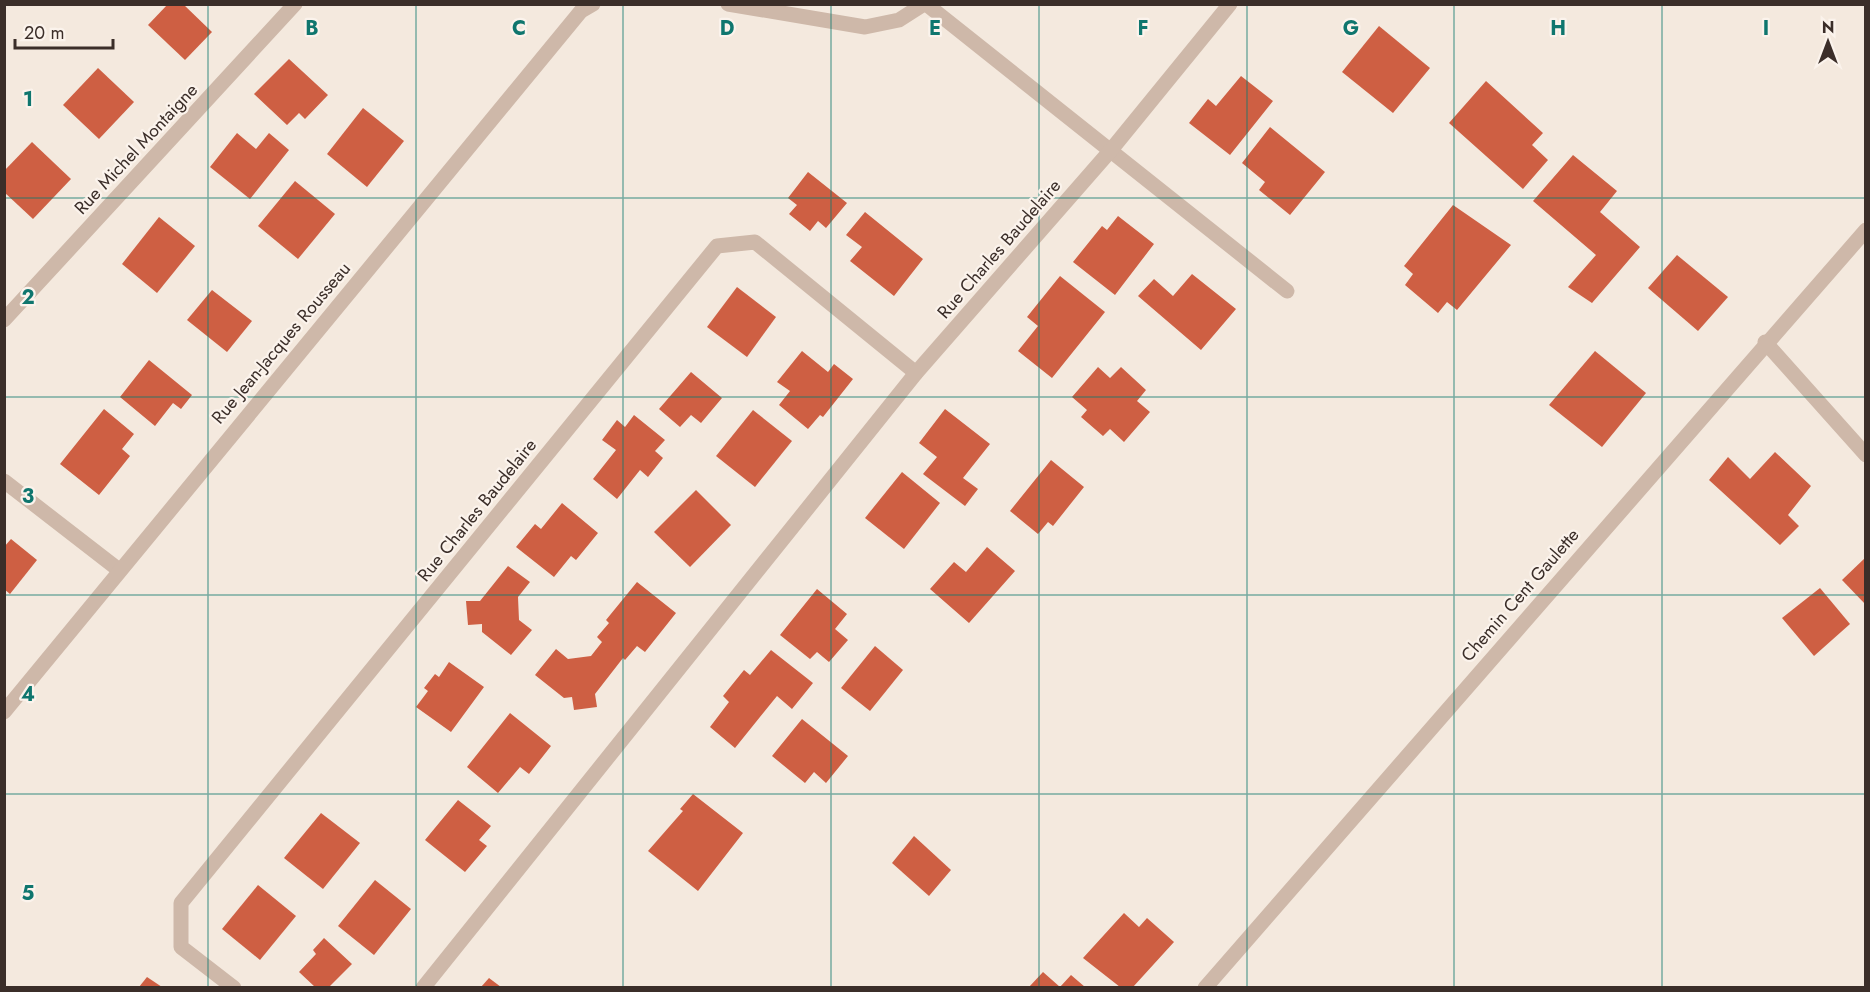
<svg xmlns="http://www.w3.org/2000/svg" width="1870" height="992" font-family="Jost,sans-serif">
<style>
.building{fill:#ce5f43}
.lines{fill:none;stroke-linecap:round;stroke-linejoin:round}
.minor{stroke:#ceb8a9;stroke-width:15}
.grid{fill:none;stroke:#0f766e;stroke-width:1.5;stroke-opacity:0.55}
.labels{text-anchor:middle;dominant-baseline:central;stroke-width:4.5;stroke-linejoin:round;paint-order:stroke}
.street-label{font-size:18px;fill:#3b2e29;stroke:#fbf3ec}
.grid-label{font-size:20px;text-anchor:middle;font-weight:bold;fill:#0f766e;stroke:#fbf3ec;stroke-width:4.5;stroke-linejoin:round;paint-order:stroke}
</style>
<rect width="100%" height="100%" fill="#f4e9de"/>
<g class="building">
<path d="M168,4H183L212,32L185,60L148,25Z"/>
<path d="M1379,26L1430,68L1393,113L1342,72Z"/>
<path d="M289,59L328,95L305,119L299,113L287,125L254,94Z"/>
<path d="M98,68L134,102L99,139L63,105Z"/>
<path d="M1241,76L1273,101L1230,155L1189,123L1208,99L1216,106Z"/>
<path d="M1486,81L1543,133L1532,145L1548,160L1523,189L1449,123Z"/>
<path d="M363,108L404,141L367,187L327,154Z"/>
<path d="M1270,127L1325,172L1290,215L1259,190L1265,182L1242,163Z"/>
<path d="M237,133L256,149L269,133L289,150L250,199L210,167Z"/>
<path d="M32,142L71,179L33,219L4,192V171Z"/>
<path d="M1573,155L1617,191L1600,212L1640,247L1592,303L1568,287L1596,255L1533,201Z"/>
<path d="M808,172L847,203L826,228L818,221L810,231L789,214L797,205L788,198Z"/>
<path d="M295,181L335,214L298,259L258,226Z"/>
<path d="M1453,205L1511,245L1457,310L1447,302L1438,313L1405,285L1413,274L1404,266Z"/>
<path d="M865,212L923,259L894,296L850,261L862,247L846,235Z"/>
<path d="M1118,216L1154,244L1115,295L1073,262L1102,226L1107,230Z"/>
<path d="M159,217L195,246L157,293L122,264Z"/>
<path d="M1677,255L1728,297L1698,331L1648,288Z"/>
<path d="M1192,274L1236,309L1201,350L1138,296L1154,279L1173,296Z"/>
<path d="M1060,276L1105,312L1052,378L1018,351L1038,326L1027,317Z"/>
<path d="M737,287L776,317L747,357L707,327Z"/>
<path d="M212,290L252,321L227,352L187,320Z"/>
<path d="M802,351L828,372L834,364L853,379L823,417L820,415L808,429L779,405L790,391L777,382Z"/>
<path d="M1595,351L1646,393L1602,447L1549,405Z"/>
<path d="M149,360L192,395L181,409L173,403L155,426L120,397Z"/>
<path d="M1098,367L1110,378L1121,367L1146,390L1137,401L1150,412L1124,442L1110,429L1103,436L1081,417L1087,410L1072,397Z"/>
<path d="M691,372L722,398L701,423L691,415L680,427L659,409Z"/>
<path d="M104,409L134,434L122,449L130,456L99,495L60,464Z"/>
<path d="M945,409L990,444L963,478L978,489L965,506L923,474L937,457L919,443Z"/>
<path d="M753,410L792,441L755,487L716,456Z"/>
<path d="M634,415L665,440L655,451L663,458L648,477L640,470L617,499L593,479L616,450L602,440L617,420L625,427Z"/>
<path d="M1775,452L1811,486L1788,515L1799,526L1780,545L1709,480L1728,457L1750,479Z"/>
<path d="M1051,460L1084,487L1053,526L1048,522L1038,534L1010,511Z"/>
<path d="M902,472L940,503L904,549L865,518Z"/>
<path d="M696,490L731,525L690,567L654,532Z"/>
<path d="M562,503L598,533L576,560L571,556L554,577L516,547L535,524L541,529Z"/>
<path d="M11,539L37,560L10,594L4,589V547Z"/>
<path d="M987,547L1015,571L969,623L930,589L954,562L966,572Z"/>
<path d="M1866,557V605L1842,580Z"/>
<path d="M508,566L530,582L518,597L519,620L532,630L511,655L482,632V624L468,625L466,601H480Z"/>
<path d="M637,582L676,613L645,652L637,646L625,660L623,658L595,694L597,707L574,710L572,697L564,698L535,675L556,649L568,659L591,656L602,642L597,637L609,623L606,620Z"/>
<path d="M1820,588L1850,624L1814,656L1782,618Z"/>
<path d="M817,589L847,614L835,629L848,640L829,662L817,652L810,659L780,635Z"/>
<path d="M875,646L903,670L870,711L841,688Z"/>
<path d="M771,650L813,683L792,709L777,696L735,748L710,727L729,702L723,696L744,670L750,675Z"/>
<path d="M449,662L484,687L451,732L416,707L428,691L424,688L435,674L439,677Z"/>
<path d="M510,713L551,746L529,774L520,767L498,793L467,767Z"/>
<path d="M802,719L848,756L826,783L814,772L805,783L772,756Z"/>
<path d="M693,794L743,833L698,891L648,851L683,811L680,809Z"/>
<path d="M458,800L491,826L479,840L487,846L465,872L425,840Z"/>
<path d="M321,813L360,843L323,889L284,858Z"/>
<path d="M914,836L951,870L929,896L892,863Z"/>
<path d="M375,880L411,909L374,955L338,926Z"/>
<path d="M258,885L296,916L260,960L222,929Z"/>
<path d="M1124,913L1139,927L1147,918L1174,942L1133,987H1120L1083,958Z"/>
<path d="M324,938L352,964L329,987H315L299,972L316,954L313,950Z"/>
<path d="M1043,972L1060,987L1071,975L1085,987H1029Z"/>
<path d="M147,977L162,987H139Z"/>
<path d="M489,978L501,987H481Z"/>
</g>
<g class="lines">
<g class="minor">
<path d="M728,4L865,27L899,20L924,4"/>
<path d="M926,4L1287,291"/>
<path d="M4,320L295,4"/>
<path d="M1765,342L1866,455"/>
<path d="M4,481L119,570"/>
<path d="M4,712L581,11L593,4"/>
<path d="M234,988L181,947V903L717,246L755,242L916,373"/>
<path d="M423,988L916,373L1111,150L1230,4"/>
<path d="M1205,988L1866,230"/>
</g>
</g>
<path class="grid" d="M208,4V988M416,4V988M623,4V988M831,4V988M1039,4V988M1247,4V988M1454,4V988M1662,4V988M4,198H1866M4,397H1866M4,595H1866M4,794H1866"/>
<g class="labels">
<g class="street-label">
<text transform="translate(136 149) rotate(-47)">Rue Michel Montaigne</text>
<text transform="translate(999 249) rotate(-49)">Rue Charles Baudelaire</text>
<text transform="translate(281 343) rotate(-50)">Rue Jean-Jacques Rousseau</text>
<text transform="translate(477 510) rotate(-51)">Rue Charles Baudelaire</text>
<text transform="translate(1520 595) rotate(-49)">Chemin Cent Gaulette</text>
</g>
</g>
<g class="grid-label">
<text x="312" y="35">B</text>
<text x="519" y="35">C</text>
<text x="727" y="35">D</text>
<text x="935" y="35">E</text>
<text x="1143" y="35">F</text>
<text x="1351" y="35">G</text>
<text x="1558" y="35">H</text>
<text x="1766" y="35">I</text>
<text x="28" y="106">1</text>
<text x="28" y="304">2</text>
<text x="28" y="503">3</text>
<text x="28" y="701">4</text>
<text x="28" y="900">5</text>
</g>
<rect width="1870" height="992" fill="none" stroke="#3b2e29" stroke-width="12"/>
<g transform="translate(1828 42)" stroke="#fbf3ec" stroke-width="4.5" paint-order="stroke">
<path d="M0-4.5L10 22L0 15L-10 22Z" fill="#3b2e29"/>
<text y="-9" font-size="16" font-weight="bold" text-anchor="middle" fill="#3b2e29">N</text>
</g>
<path d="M15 39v9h98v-9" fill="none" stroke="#3b2e29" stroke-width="3"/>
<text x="24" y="39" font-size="18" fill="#3b2e29" stroke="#fbf3ec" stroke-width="4.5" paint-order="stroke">20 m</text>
</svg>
